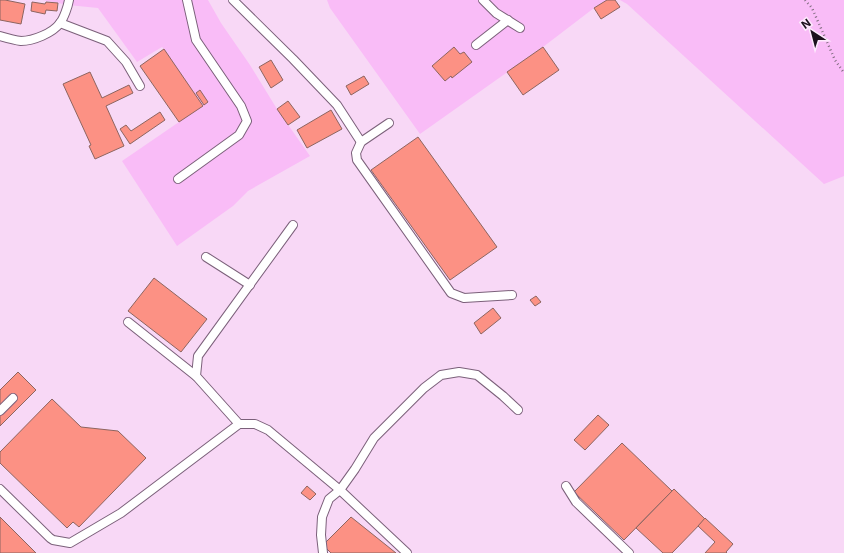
<svg xmlns="http://www.w3.org/2000/svg" width="844" height="553" font-family="Inter,sans-serif">
<style>
.green{fill:#f9bcf7}
.building{fill:#fc9184;stroke:#8d6560}
.lines{fill:none;stroke-linecap:round;stroke-linejoin:round}
.service-casing{stroke:#7b607a;stroke-width:10}
.path{stroke:#806c7f;stroke-width:2.5;stroke-dasharray:1 3;stroke-linecap:butt}
.service{stroke:#fff;stroke-width:8}
</style>
<rect width="100%" height="100%" fill="#f8d8f6"/>
<g class="green">
<path d="M43,0H208L221,23L250,65L277,109L310,156L248,191L233,206L177,246L122,161L179,122L164,49L162,47L137,62L98,8L68,5Z"/>
<path d="M327,0H607L594,8L543,47L420,134L330,8Z"/>
<path d="M620,0H844V176L824,184L627,4Z"/>
</g>
<g class="building">
<path d="M0,0H5L25,4L21,24L0,20Z"/>
<path d="M607,0H615L620,7L601,19L594,8Z"/>
<path d="M32,2L45,4L46,2L58,3L57,11L46,10L45,14L31,11Z"/>
<path d="M454,47L460,54L464,52L472,62L452,78L451,76L445,81L432,66Z"/>
<path d="M543,47L559,70L523,95L507,72Z"/>
<path d="M164,49L203,106L179,122L140,66Z"/>
<path d="M271,60L283,80L271,88L259,67Z"/>
<path d="M90,72L102,98L129,85L133,93L106,106L124,146L95,159L89,146L91,145L63,84Z"/>
<path d="M364,76L369,84L351,95L346,86Z"/>
<path d="M200,90L208,102L204,105L196,93Z"/>
<path d="M288,101L300,117L288,125L277,109Z"/>
<path d="M331,110L342,129L307,148L297,130Z"/>
<path d="M160,112L165,120L130,144L120,129L126,125L131,131Z"/>
<path d="M418,137L497,247L450,280L371,170Z"/>
<path d="M154,278L207,319L181,352L128,311Z"/>
<path d="M536,296L541,302L535,306L530,300Z"/>
<path d="M493,308L501,318L481,334L474,323Z"/>
<path d="M18,372L36,390L0,426V390Z"/>
<path d="M52,399L81,427L118,431L146,458L79,527L73,522L67,528L0,463V452Z"/>
<path d="M598,415L609,425L585,450L574,440Z"/>
<path d="M622,443L672,491L624,540L574,492Z"/>
<path d="M307,486L316,494L310,500L301,493Z"/>
<path d="M674,489L705,519L672,553H663L636,528Z"/>
<path d="M0,517L36,553H0Z"/>
<path d="M351,517L396,553H331L323,545Z"/>
<path d="M705,518L733,544L726,552L727,553H705L715,542L698,526Z"/>
</g>
<g class="lines">
<defs>
<g id="service">
<path d="M233,0L293,59L337,105L361,142"/>
<path d="M483,0L496,13L520,28"/>
<path d="M60,23L107,41L126,62L140,86"/>
<path d="M0,36C7,38 14,40 21,41C33,41 53,33 60,23C64,18 68,6 69,0"/>
<path d="M476,45L508,20"/>
<path d="M389,123L361,142L356,153L357,160L451,293L464,298L512,295"/>
<path d="M178,179L239,135L247,121L241,106L196,40L187,0"/>
<path d="M206,257L250,285"/>
<path d="M128,322L196,376"/>
<path d="M0,411L13,398"/>
<path d="M239,424L196,376L198,356L293,225"/>
<path d="M566,486L576,502L629,553"/>
<path d="M0,489L50,538L53,540L70,543L121,513L239,424H255L268,430L340,490L407,553"/>
<path d="M323,553L321,535L322,517L329,499L340,490L355,469L374,438L424,388L441,375L459,372L477,375L503,396L518,410"/>
</g>
</defs>
<use href="#service" class="service-casing"/>
<path class="path" d="M805,0L812,8L835,60L844,73"/>
<use href="#service" class="service"/>
</g>
<g transform="translate(812 32) rotate(324)" stroke="#fdeafc" stroke-width="3" paint-order="stroke">
<path d="M0-3L7 15L0 10L-7 15Z" fill="#1c121c"/>
<text y="-6" font-size="11" font-weight="bold" text-anchor="middle" fill="#1c121c">N</text>
</g>
</svg>
